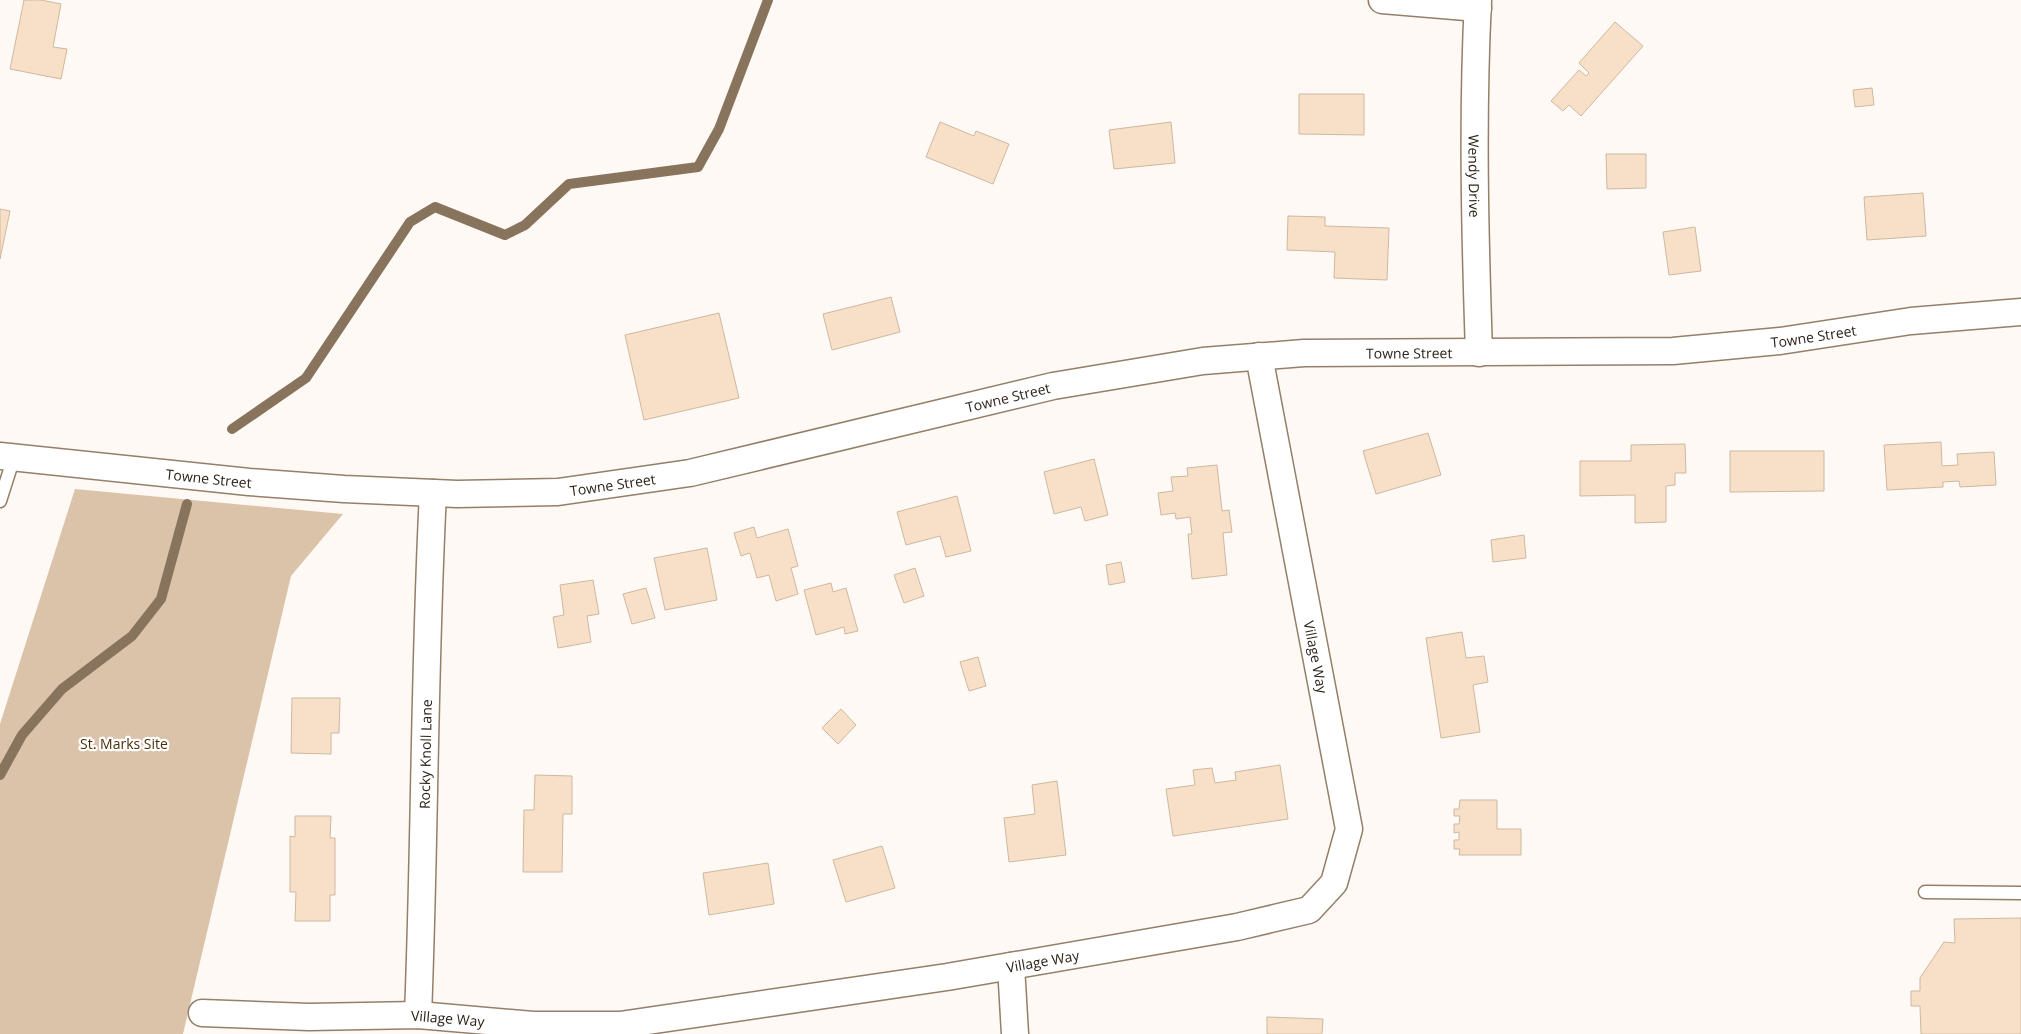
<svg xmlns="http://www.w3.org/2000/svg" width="2021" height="1034" font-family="'Open Sans',sans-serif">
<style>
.green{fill:#dbc3aa}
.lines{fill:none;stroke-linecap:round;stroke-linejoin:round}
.stream{stroke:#88745c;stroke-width:10}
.building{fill:#f7e0c7;stroke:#ceb89f}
.service-casing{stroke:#947f68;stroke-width:15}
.minor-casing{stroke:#947f68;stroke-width:29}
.service{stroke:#fff;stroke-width:12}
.minor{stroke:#fff;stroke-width:26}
.labels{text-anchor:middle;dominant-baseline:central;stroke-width:4.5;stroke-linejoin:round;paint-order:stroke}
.street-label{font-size:14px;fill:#2c231a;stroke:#fff}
.park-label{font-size:14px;fill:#4a2e06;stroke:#fff}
</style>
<rect width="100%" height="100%" fill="#fef9f4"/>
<path class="green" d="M75,489L343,514L291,576L183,1034H0V724Z"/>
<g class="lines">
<g class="stream">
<path d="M232,429L306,378L410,222L435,207L505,235L525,225L569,184L698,167L719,129L768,0"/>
<path d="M0,775L22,735L62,689L132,636L161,599L187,504"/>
</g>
</g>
<g class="building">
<path d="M24,0H41L61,4L53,47L67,49L61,79L10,69Z"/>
<path d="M1615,22L1643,46L1581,116L1569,105L1563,111L1551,101L1579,70L1586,76L1589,73L1579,63Z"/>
<path d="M1872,88L1874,105L1855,107L1853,90Z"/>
<path d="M1299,94H1364V135L1299,134Z"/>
<path d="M940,122L974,136L976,131L1009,144L993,184L926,157Z"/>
<path d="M1171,122L1175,163L1114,169L1109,130Z"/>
<path d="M1606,154H1646V188L1607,189Z"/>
<path d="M1923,193L1926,236L1867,240L1864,197Z"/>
<path d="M0,209L10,211L0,259Z"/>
<path d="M1288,216L1325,217V226L1389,228L1387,280L1334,278L1335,252L1287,250Z"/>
<path d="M1695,227L1701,271L1669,275L1663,232Z"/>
<path d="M891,297L900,332L832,350L823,314Z"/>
<path d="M719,313L739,398L644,420L625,335Z"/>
<path d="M1428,433L1441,475L1376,494L1363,451Z"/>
<path d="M1941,442L1942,466L1958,465L1957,454L1994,452L1996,485L1960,487L1959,481L1943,482V487L1887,490L1884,445Z"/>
<path d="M1685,444L1686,473H1675V485L1666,486V522L1635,523V495L1580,496V461H1631V445Z"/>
<path d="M1730,451H1824V491L1730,492Z"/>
<path d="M1094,459L1108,515L1085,521L1081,507L1054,514L1044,472Z"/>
<path d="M1217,465L1222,511L1229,510L1232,532L1223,533L1227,575L1192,579L1188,534H1192L1190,517L1176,519L1175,513L1161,515L1158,493L1173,491L1171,477L1188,476L1187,468Z"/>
<path d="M957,496L971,551L946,557L940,536L906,545L897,512Z"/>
<path d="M754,527L757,538L788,529L798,566L791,568L798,594L776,601L769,575L757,578L750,553L741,556L734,533Z"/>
<path d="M1524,535L1526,558L1493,562L1491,540Z"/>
<path d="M707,548L717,600L665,610L654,558Z"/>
<path d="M1121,562L1125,582L1109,585L1106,565Z"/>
<path d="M915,568L924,596L904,603L894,575Z"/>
<path d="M593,580L599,614L587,616L591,642L558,648L553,617L564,615L560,585Z"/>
<path d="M831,583L833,592L846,588L858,631L845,634L844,627L816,635L804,590Z"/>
<path d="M646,588L655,618L632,624L623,594Z"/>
<path d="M1462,632L1466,658L1484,656L1488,682L1473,685L1480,732L1441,738L1426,638Z"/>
<path d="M978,657L986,686L969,691L960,662Z"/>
<path d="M292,698H340L339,733H331V754L291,753Z"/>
<path d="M841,709L856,725L838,744L822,728Z"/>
<path d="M1280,765L1288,819L1173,836L1166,789L1195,785L1193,770L1212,768L1215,783L1236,780L1235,772Z"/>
<path d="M535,775L572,776V814H563L562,872H523L524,810H534Z"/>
<path d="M1057,781L1066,855L1009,862L1004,818L1035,814L1032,785Z"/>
<path d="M1460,800H1497V829H1521V855H1459L1460,849H1454V840H1459V832L1454,833V824H1459L1460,816H1454V809H1459Z"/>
<path d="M295,816H331L330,838H335V895H330V921H295L296,892H290V836L295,837Z"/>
<path d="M882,846L895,888L846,902L833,860Z"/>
<path d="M768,863L774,904L709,915L703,873Z"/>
<path d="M2021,918V1034H1921L1920,1006H1911V991H1920V978L1944,942L1955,943L1954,919Z"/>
<path d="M1267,1017L1323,1019L1322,1034H1267Z"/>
</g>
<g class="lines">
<defs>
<g id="service">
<path d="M0,501L14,457"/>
<path d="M1925,892L2021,893"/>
</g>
<g id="minor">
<path d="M1382,0L1478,8"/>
<path id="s1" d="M1478,0C1472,118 1475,235 1479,353"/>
<path id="s2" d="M0,456L249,482L344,489L457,494L558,492L690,473L1053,386L1203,361L1304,353L1673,351L1780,341L1911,321L2021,312"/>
<path d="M1011,966L1015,1034"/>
<path id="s3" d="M202,1013L309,1017L418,1015L533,1025H620L947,977L1237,927L1309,910L1334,883L1349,829L1259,356"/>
<path id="s4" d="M418,1015C425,841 424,667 433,493"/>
</g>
</defs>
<use href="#service" class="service-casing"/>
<use href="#minor" class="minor-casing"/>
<use href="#service" class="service"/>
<use href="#minor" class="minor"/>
</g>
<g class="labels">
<g class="street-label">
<text stroke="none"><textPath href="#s1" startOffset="176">Wendy Drive</textPath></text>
<text stroke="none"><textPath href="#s2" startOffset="1830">Towne Street</textPath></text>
<text stroke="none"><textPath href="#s2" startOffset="1425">Towne Street</textPath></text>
<text stroke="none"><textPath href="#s2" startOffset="1020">Towne Street</textPath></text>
<text stroke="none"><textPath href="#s2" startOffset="210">Towne Street</textPath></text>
<text stroke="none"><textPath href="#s2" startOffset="615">Towne Street</textPath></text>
<text transform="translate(1316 657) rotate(79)">Village Way</text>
<text stroke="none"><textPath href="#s4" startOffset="261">Rocky Knoll Lane</textPath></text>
<text stroke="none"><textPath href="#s3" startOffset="846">Village Way</textPath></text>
<text stroke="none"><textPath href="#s3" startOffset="246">Village Way</textPath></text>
</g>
<g class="park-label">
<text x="124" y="743">St. Marks Site</text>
</g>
</g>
</svg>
